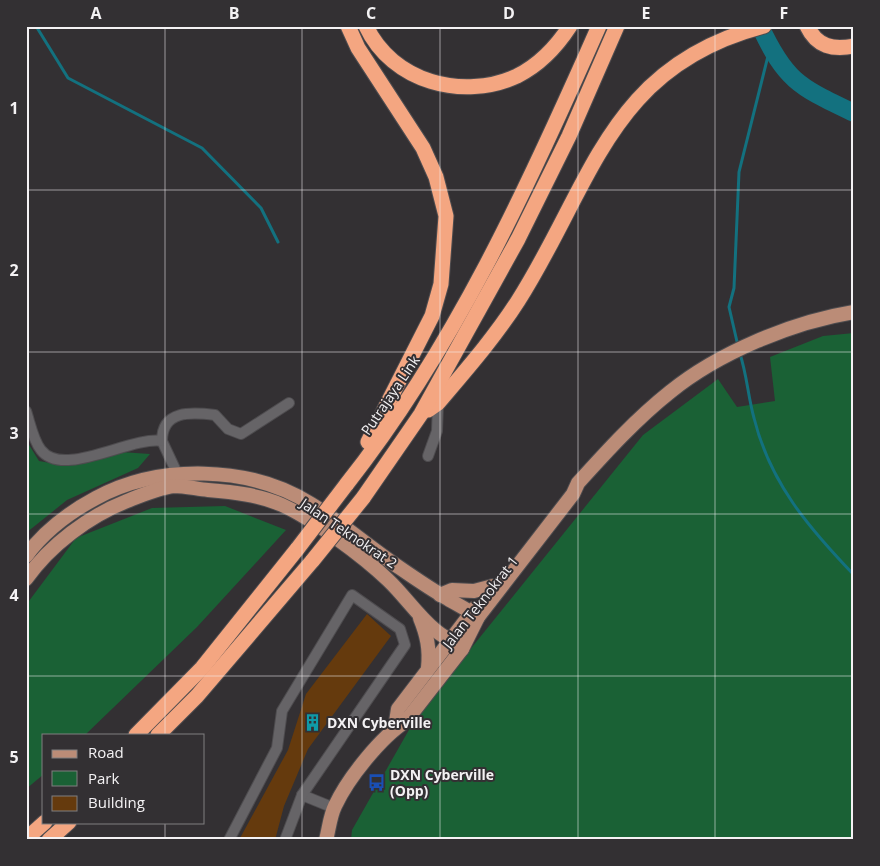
<svg xmlns="http://www.w3.org/2000/svg" width="880" height="866" font-family="'Open Sans',sans-serif">
<style>
.green{fill:#1a6135}
.lines{fill:none;stroke-linecap:round;stroke-linejoin:round}
.stream{stroke:#13717f;stroke-width:3}
.river{stroke:#13717f;stroke-width:18}
.building{fill:#653a0d}
.minor-casing{stroke:#4e4c4f;stroke-width:12}
.major-casing{stroke:#4e4c4f;stroke-width:16}
.highway-casing{stroke:#4e4c4f;stroke-width:17}
.minor{stroke:#666467;stroke-width:10}
.major{stroke:#bb8c77;stroke-width:14}
.highway{stroke:#f4a681;stroke-width:15}
.highway-bridge-casing{stroke:#4e4c4f;stroke-width:17;stroke-linecap:butt}
.highway-bridge{stroke:#f4a681;stroke-width:15}
.grid{fill:none;stroke:#f4f2f4;stroke-width:1;stroke-opacity:0.55}
.labels{text-anchor:middle;dominant-baseline:central;stroke-width:4;stroke-linejoin:round;paint-order:stroke}
.street-label{font-size:14px;fill:#f4f2f4;stroke:#333033}
.poi-label{font-size:14px;font-weight:bold;fill:#f4f2f4;stroke:#333033;text-anchor:start}
.neatline{fill:none;stroke:#f4f2f4;stroke-width:2}
.grid-label{font-size:16px;text-anchor:middle;font-weight:bold;fill:#f4f2f4}
</style>
<rect width="100%" height="100%" fill="#333033"/>
<g class="green">
<path d="M854,333V840H351L352,830L418,714L643,435L718,379L737,407L775,401L770,357L823,336Z"/>
<path d="M26,440L39,461L62,465L121,452L150,454L138,468L67,500L26,533Z"/>
<path d="M225,506L286,530L197,627L85,735H44V774L26,789V605L76,538L152,508Z"/>
</g>
<g class="lines">
<g class="stream">
<path d="M36,26L68,78L202,148L261,208L278,242"/>
<path d="M738,346L729,307L734,288L739,172L770,48"/>
<path d="M740,354C747,375 748,397 754,418C770,483 809,528 854,575"/>
</g>
<path class="river" d="M760,26C786,82 800,87 854,113"/>
</g>
<path class="building" d="M367,614L391,636L308,749L284,806L275,840H239L288,750L306,694Z"/>
<g class="lines">
<defs>
<g id="minor">
<path d="M26,411C30,423 33,440 41,450C63,479 130,436 162,441L177,473"/>
<path d="M162,441C162,410 191,412 215,415L228,429L241,434L289,403"/>
<path d="M428,456L437,431L438,403"/>
<path d="M302,795L334,808"/>
<path d="M229,840L277,748L282,711L352,595L400,629L405,645L302,795L285,840"/>
</g>
<g id="major">
<path d="M26,556C45,530 68,513 96,498C159,464 249,465 311,504C342,523 370,548 400,568C416,579 432,590 448,599C458,605 468,610 478,617"/>
<path d="M26,579C50,545 89,516 127,501C142,495 158,488 174,486C185,486 197,489 208,490C233,492 260,495 282,505C313,519 363,556 388,580C404,595 417,615 435,630C443,637 453,641 462,649"/>
<path d="M440,595L452,590L474,591L493,586"/>
<path d="M420,618C427,635 430,649 428,668"/>
<path d="M395,728L398,709L475,608"/>
<path d="M326,840C329,829 330,816 335,806C348,778 381,737 406,721L462,649L478,617L573,494L578,483C607,451 636,419 670,392C718,353 792,322 854,312"/>
</g>
<g id="highway">
<path d="M348,26L358,48L423,148L436,177L446,216L441,284L432,316L368,442"/>
<path d="M366,26C392,82 463,101 517,76C539,65 557,46 570,26"/>
<path d="M807,26C817,47 833,50 854,46"/>
<path d="M428,410L438,403C466,370 495,337 518,301C593,183 609,66 764,26"/>
<path d="M346,485C455,347 528,187 599,26"/>
<path d="M363,498L421,414L518,239L569,136L617,26"/>
<path d="M136,735L202,668L298,548"/>
<path d="M158,735L197,696L313,560"/>
<path d="M26,839L45,822"/>
<path d="M49,840L69,822"/>
</g>
</defs>
<use href="#minor" class="minor-casing"/>
<use href="#major" class="major-casing"/>
<use href="#highway" class="highway-casing"/>
<use href="#minor" class="minor"/>
<use href="#major" class="major"/>
<use href="#highway" class="highway"/>
<defs>
<g id="highway-bridge">
<path d="M298,548L346,485"/>
<path d="M313,560L363,498"/>
</g>
</defs>
<use href="#highway-bridge" class="highway-bridge-casing"/>
<use href="#highway-bridge" class="highway-bridge"/>
</g>
<path class="grid" d="M165,26V735M302,26V840M440,26V840M578,26V840M715,26V840M26,190H854M26,352H854M26,514H854M26,676H854M165,822V840"/>
<defs>
<symbol id="building-bare" viewBox="-9 -9 18 18"><path d="M-4-6H4V6H1V3H-1V6H-4ZM-2.5-4.3h1.7v1.8h-1.7ZM.8-4.3h1.7v1.8H.8ZM-2.5-1h1.7V.8h-1.7ZM.8-1h1.7V.8H.8Z" fill="#0f9aa8" stroke="#333033" stroke-width="2.5" paint-order="stroke"/></symbol>
<symbol id="bus-bare" viewBox="-9 -9 18 18"><path d="M-5-6H5V4H4V6H2V4H-2V6H-4V4H-5ZM-3.5-4V0h7V-4ZM-3.5 1.2v1.5H-2V1.2ZM2 1.2v1.5H3.5V1.2Z" fill="#1a4fb4" stroke="#333033" stroke-width="2.5" paint-order="stroke"/></symbol>
</defs>
<g fill-rule="evenodd">
<use href="#building-bare" x="300" y="710" width="25" height="25"/>
<use href="#bus-bare" x="364" y="770" width="25" height="25"/>
</g>
<g class="labels">
<g class="street-label">
<text transform="translate(390 395) rotate(-56)">Putrajaya Link</text>
<text transform="translate(349 533) rotate(34)">Jalan Teknokrat 2</text>
<text transform="translate(480 602) rotate(-52)">Jalan Teknokrat 1</text>
</g>
<g class="poi-label">
<text x="327" y="722">DXN Cyberville</text>
<text x="390" y="774">DXN Cyberville<tspan x="390" dy="16">(Opp)</tspan></text>
</g>
</g>
<rect width="880" height="866" fill="none" stroke="#333033" stroke-width="55"/>
<rect x="42" y="734" width="162" height="90" fill="#333033" stroke="#807e80"/>
<rect x="52" y="750" width="25" height="8" fill="#bb8c77" stroke="#807e80"/>
<text x="88" y="758" font-size="15" fill="#f4f2f4">Road</text>
<rect x="52" y="771" width="25" height="15" fill="#1a6135" stroke="#807e80"/>
<text x="88" y="784" font-size="15" fill="#f4f2f4">Park</text>
<rect x="52" y="796" width="25" height="15" fill="#653a0d" stroke="#807e80"/>
<text x="88" y="808" font-size="15" fill="#f4f2f4">Building</text>
<rect x="28" y="28" width="824" height="810" class="neatline"/>
<g class="grid-label">
<text x="96" y="19">A</text>
<text x="234" y="19">B</text>
<text x="371" y="19">C</text>
<text x="509" y="19">D</text>
<text x="646" y="19">E</text>
<text x="784" y="19">F</text>
<text x="14" y="114">1</text>
<text x="14" y="276">2</text>
<text x="14" y="439">3</text>
<text x="14" y="601">4</text>
<text x="14" y="763">5</text>
</g>
</svg>
